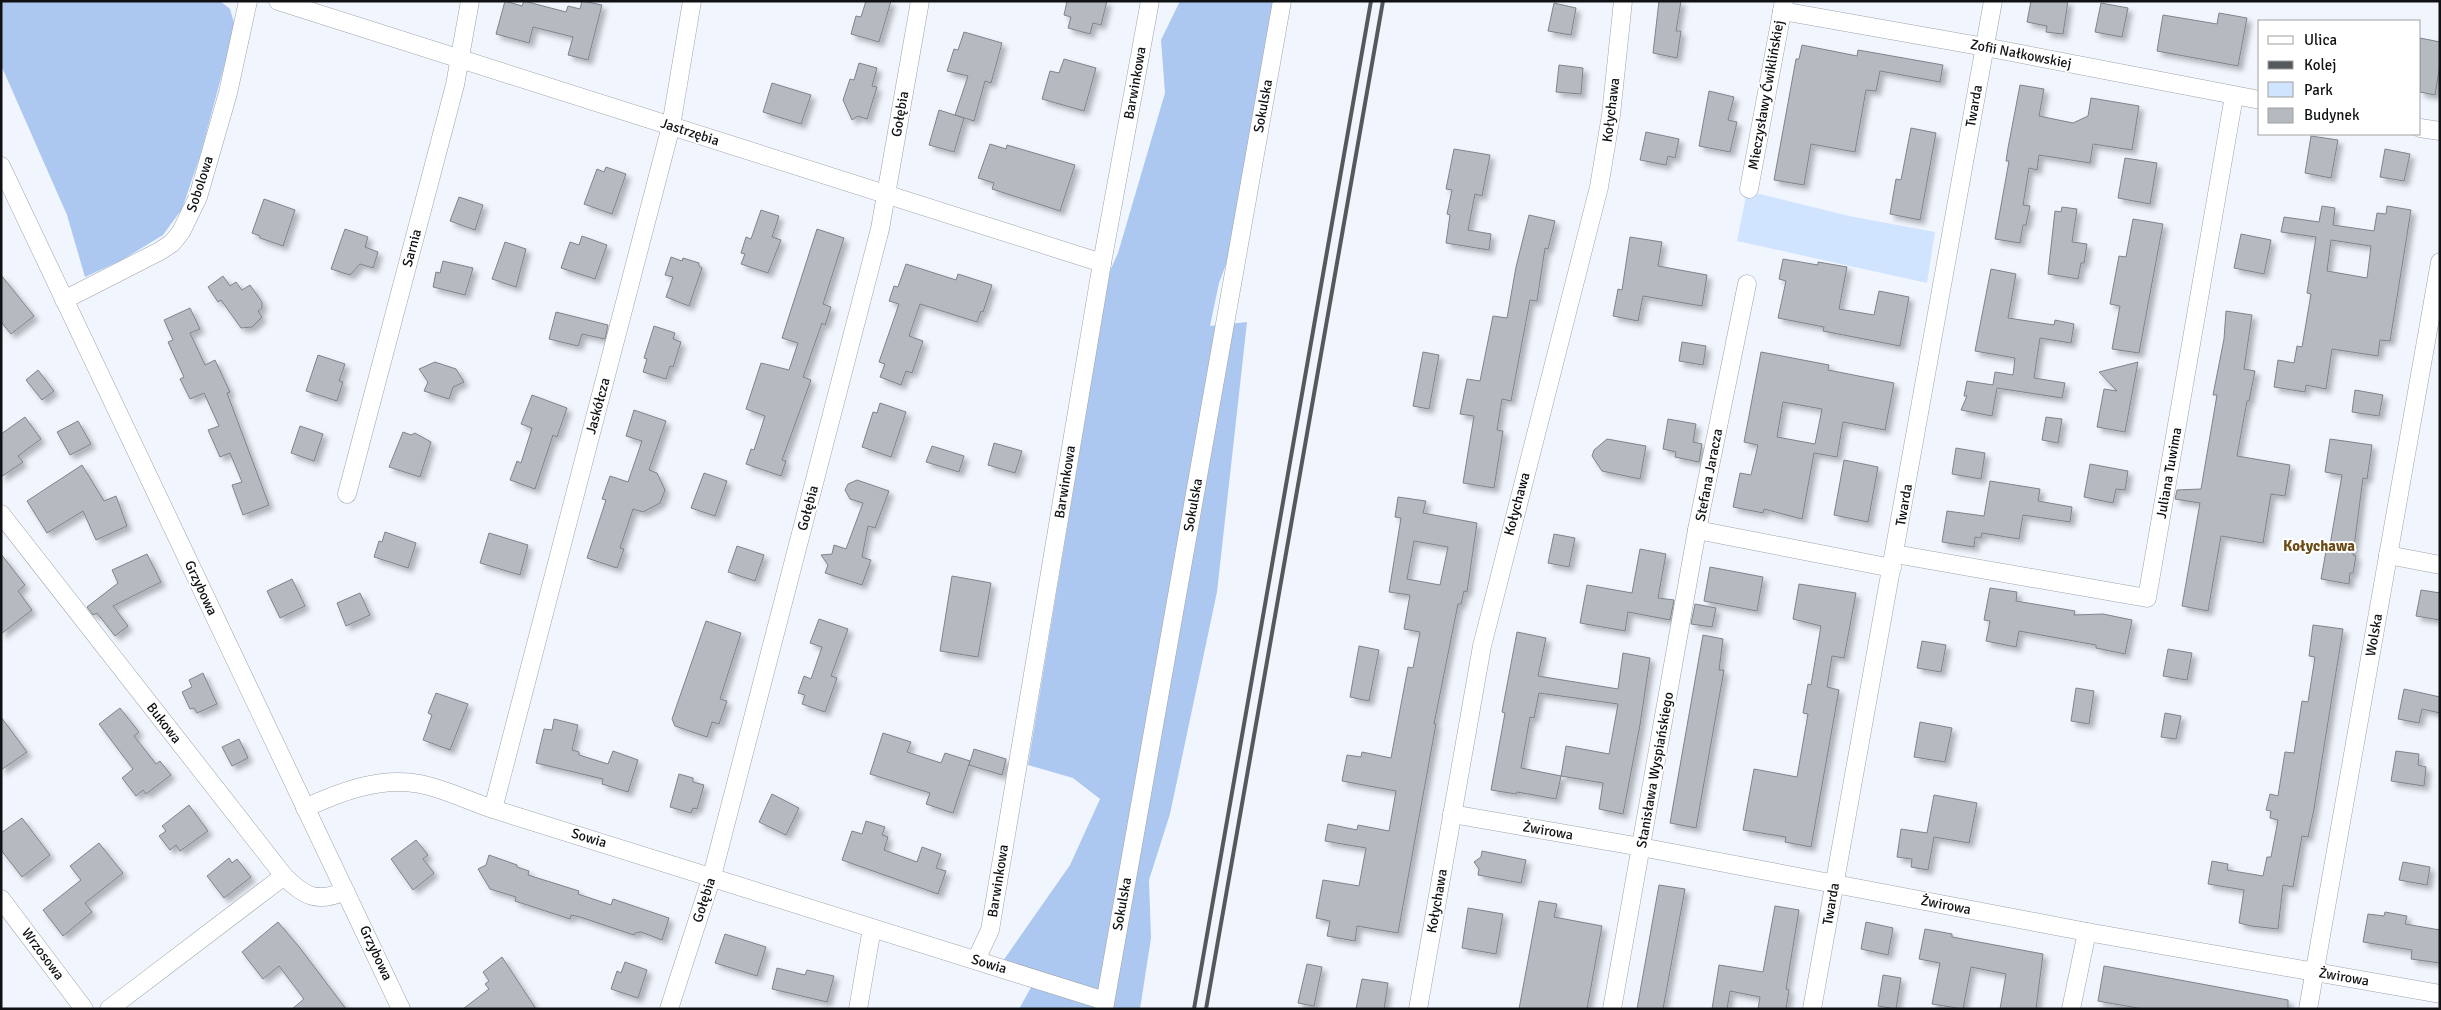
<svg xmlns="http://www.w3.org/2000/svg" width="2441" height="1010" font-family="Signika,sans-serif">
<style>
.green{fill:#d0e4ff}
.forest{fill:#acc8f0}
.building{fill:#b5bac1;stroke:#7f838a;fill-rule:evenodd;filter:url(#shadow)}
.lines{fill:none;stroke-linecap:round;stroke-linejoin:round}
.street-casing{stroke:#9ea3aa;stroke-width:19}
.street{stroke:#fff;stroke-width:18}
.rail{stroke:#56595c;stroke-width:4}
.labels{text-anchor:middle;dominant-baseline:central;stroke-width:4;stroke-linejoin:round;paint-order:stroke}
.street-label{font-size:14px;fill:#0f1113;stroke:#fff}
.neighbourhood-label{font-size:15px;font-weight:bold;fill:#6b4b16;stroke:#fff}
</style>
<defs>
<filter id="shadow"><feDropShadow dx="4.5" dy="4.5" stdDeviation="2.5" flood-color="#0004"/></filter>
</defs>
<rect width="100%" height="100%" fill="#f1f6fe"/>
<path class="green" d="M1747,191L1849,216L1935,232L1927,283L1737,241Z"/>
<g class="forest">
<path d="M1,1H220L230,9L235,26L200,156L182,209L163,235L122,260L85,277L67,215L1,65Z"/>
<path d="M1180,1H1276L1234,243L1219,283L1210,326L1247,322L1217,592L1170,814L1149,880L1151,938L1140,1009H1019L1039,973L1003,961L1070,865L1100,799L1073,778L1028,765L1109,273L1118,253L1165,93L1161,40Z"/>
</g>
<g class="building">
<path d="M505,1L522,6L524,1L566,12L568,6L580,9L582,1L602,5L588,60L568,55L573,37L533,27L529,43L496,34Z"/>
<path d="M866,1H891L879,42L851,34L856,16L861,17Z"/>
<path d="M1067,1H1107L1101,25L1093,23L1090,34L1068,28L1071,17L1064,15Z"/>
<path d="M1659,1H1681L1676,31H1681L1677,58L1653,53Z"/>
<path d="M2031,1H2068L2063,34L2046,32L2047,26L2027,22Z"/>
<path d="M1554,3L1576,8L1571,35L1548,31Z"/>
<path d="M2101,3L2128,8L2122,37L2095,32Z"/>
<path d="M2219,13L2247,18L2238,66L2157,51L2163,15L2217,24Z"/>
<path d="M964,32L1002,43L991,83L985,81L974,121L955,115L968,76L947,71L954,49L958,50Z"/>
<path d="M2420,38L2440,42V65L2435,95L2420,92Z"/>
<path d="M1802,45L1857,56L1858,50L1943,65L1940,82L1880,71L1876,91L1866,90L1855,152L1811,144L1804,185L1774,180L1796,59H1799Z"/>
<path d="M1064,59L1096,68L1084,111L1042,99L1050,71L1059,73Z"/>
<path d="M859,63L877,68L872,86L877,87L867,119L858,116L852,120L843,100L850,79L854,80Z"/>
<path d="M1559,65L1583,68L1581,94L1556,92Z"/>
<path d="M772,83L811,95L801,124L763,112Z"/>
<path d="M2020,85L2044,89L2039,116L2073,123L2088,116L2091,98L2139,106L2132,150L2093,144L2090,163L2039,155L2037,170L2029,168L2023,205L2030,206L2026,225H2023L2020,243L1995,239L2009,161H2006L2008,148Z"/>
<path d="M1709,91L1734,97L1728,120L1737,122L1730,152L1699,146Z"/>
<path d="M939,110L964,118L954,152L929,145Z"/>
<path d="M1911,128L1936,133L1920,220L1890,214L1896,179L1901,180Z"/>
<path d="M1646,132L1679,139L1675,158L1668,156L1666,165L1640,160Z"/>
<path d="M2311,136L2338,140L2331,178L2305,173Z"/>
<path d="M990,144L1006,149L1007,145L1075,165L1060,211L992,189L994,183L978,178Z"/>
<path d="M1454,149L1490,155L1482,196L1475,194L1468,230L1491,234L1489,250L1446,243L1450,215L1447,214L1452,190L1446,189Z"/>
<path d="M2385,149L2410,154L2404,181L2380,177Z"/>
<path d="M2125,158L2157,163L2150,204L2118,198Z"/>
<path d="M606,167L626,174L612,214L584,204L597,169L604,172Z"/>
<path d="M459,197L483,205L475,230L450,221Z"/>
<path d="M264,199L295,210L283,246L260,238V236L252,233Z"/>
<path d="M2322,206L2335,208L2333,225L2374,231L2377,213L2386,214L2387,206L2411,210L2390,341L2380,340L2378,356L2332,349L2326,389L2306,385L2305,392L2274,387L2278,360L2294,363L2297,346L2302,347L2311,294L2307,293L2316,237L2281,232L2284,217L2319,222ZM2331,240L2371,246L2367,278L2327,271Z"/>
<path d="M2062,207L2077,209L2072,242L2087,244L2084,263H2081L2078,279L2048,274L2055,211L2061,212Z"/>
<path d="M761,210L779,216L772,237L781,240L768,273L741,264L745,254L741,253L746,237L751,239Z"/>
<path d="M1529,215L1555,221L1548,249L1545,248L1537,301L1530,300L1511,401L1502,399L1497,430L1503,431L1494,488L1463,483L1474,416L1460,414L1467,379L1480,381L1493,316L1507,318L1516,267Z"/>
<path d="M2133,219L2163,224L2139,353L2112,349L2120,306L2110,304L2119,256L2126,257Z"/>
<path d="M345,229L368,237L365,247L378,252L373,268L360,264L350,275L331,269Z"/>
<path d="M817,229L844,238L823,304L831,307L825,325L822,323L803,377L811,380L782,460L786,461L781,476L746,464L751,449L754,450L765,416L746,409L761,363L789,370L798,343L782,338Z"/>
<path d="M2241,234L2271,240L2264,274L2234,268Z"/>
<path d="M582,236L607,245L595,279L561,268L570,242L579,245Z"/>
<path d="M1630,237L1662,242L1658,266L1707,275L1702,306L1643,296L1638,321L1613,316L1618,289L1622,290Z"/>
<path d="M505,242L526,249L516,287L492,279Z"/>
<path d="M671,257L682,261L683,258L699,263V266L702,268L689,306L666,297L673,277L665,275Z"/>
<path d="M1783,259L1818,265V262L1847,267L1839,309L1874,315L1879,291L1909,297L1900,346L1823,331L1824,327L1778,318L1786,281L1779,279Z"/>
<path d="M443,261L473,268L465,295L433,287L436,272L440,273Z"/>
<path d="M906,264L956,280L958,274L992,285L983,312L981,311L977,322L920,304L909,336L923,341L912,373L906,371L901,385L880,377L885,364L879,362L899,304L889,301L894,286L898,287Z"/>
<path d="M1991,269L2016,274L2008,318L2054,325L2055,320L2074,324L2071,343L2040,338L2034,378L2065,383L2062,398L1997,388L1992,416L1961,410L1967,396H1964L1967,381L1993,385L1995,372L2013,375L2015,358L1975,351Z"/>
<path d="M1,275L34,316L11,334L1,322Z"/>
<path d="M223,276L230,286L236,282L242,290L250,285L262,302V308L258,311L262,317L252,327L241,328L221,300L218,302L208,287Z"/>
<path d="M190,308L200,329L190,333L205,365L215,360L230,392L227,393L269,505L243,515L232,485L242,482L230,453L220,457L208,430L219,426L204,393L190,399L180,379L184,377L168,342L173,340L164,320Z"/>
<path d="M2226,311L2252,315L2244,369L2255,371L2249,401H2247L2237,456L2290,465L2285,496L2271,494L2263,543L2221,536L2208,611L2182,606L2200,503L2175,499L2177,490L2201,489L2217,395H2213L2224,339Z"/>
<path d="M556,312L608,325L605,339L582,334L578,346L549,339Z"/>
<path d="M654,326L675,333L673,339L681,342L673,367L670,366L666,379L643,372L647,359L644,358Z"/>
<path d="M1682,342L1706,346L1703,365L1679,361Z"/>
<path d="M1423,352L1439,355L1429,409L1413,406Z"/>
<path d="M1761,352L1829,365L1828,370L1894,383L1885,430L1843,422L1837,457L1814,453L1802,519L1764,509L1763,513L1733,507L1740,473L1751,475L1758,445L1744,442ZM1783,402L1822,409L1815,444L1777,437Z"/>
<path d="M318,355L345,364L339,381L343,382L337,401L306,391Z"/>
<path d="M435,362L456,369L464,382L453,387L449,399L424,391L428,382L419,369Z"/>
<path d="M2138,362L2125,432L2097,427L2104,389L2117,391L2099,372Z"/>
<path d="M38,370L54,391L42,400L26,380Z"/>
<path d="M2355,390L2383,395L2379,416L2352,412Z"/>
<path d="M532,395L567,408L557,437L553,435L535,489L510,480L517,461L521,463L532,428L521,424Z"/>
<path d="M880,403L906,412L891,457L862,447L873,412L877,413Z"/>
<path d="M634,410L666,421L649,470L657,473L665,490L660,503L643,512L633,509L620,548L624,549L617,568L587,558L606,500L602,499L610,476L628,482L642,441L626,436Z"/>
<path d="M25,417L41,439L18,456L23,462L1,477V434Z"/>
<path d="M2046,417L2062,419L2058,443L2042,440Z"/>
<path d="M1668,419L1696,424L1693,442L1702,444L1699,462L1675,457L1676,452L1663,449Z"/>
<path d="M78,421L91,444L70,455L57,432Z"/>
<path d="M300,426L323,434L314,461L291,453Z"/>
<path d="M403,432L411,435L415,433L431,442L420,477L389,467Z"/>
<path d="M1607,439L1646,446L1640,479L1602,471L1592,456L1594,450Z"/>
<path d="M2330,439L2372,445L2367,479L2363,478L2353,555L2356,556L2353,573H2350L2349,584L2321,579L2326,551H2329L2342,475L2325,472Z"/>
<path d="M994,443L1022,451L1015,473L988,465Z"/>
<path d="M932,446L964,456L959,472L926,462Z"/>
<path d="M1956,448L1985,453L1981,479L1952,474Z"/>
<path d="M1844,460L1878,467L1868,522L1834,515Z"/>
<path d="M2090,464L2128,471L2125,490L2116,489L2113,503L2084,497Z"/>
<path d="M82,465L104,501L116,496L127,526L96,540L83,511L47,533L27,501Z"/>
<path d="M704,473L727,481L715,516L691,508Z"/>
<path d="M857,480L889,491L875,528L868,526L862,557L871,560L862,585L825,573L828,565L821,555L832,554L834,545L846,549L863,503L850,499L845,490L848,484Z"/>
<path d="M1990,481L2040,489L2038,501L2072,507L2070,522L2023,515L2019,539L1982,533L1981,538L1975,537L1974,547L1942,542L1947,511L1984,516Z"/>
<path d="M1398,497L1426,501L1423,513L1477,523L1467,592L1464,591L1461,604H1458L1434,724H1436L1398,933L1357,926L1355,941L1327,936L1330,921L1316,918L1323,880L1359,886L1366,848L1325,841L1328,824L1357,830L1358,825L1389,831L1396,791L1342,781L1347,755L1361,757L1362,752L1391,758L1408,667L1413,668L1420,632L1404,629L1410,595L1389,592L1401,518L1395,517ZM1414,541L1448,547L1440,585L1407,579Z"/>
<path d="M385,532L416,543L408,568L374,557L379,541L382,542Z"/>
<path d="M489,533L528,545L520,575L480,563Z"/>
<path d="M1554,534L1575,538L1569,567L1548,563Z"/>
<path d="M737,546L764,555L755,581L728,572Z"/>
<path d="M1640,549L1666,554L1658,598L1674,600L1670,620L1628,612L1625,631L1580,623L1587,585L1632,593Z"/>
<path d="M1,554L25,585L18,591L32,610L1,634Z"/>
<path d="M147,554L161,582L113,606L128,626L115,636L97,613L93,615L87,607L118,583L112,570Z"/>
<path d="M1710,567L1763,577L1757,611L1704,601Z"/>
<path d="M952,576L991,583L978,657L940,651Z"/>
<path d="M292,579L305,606L280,618L267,591Z"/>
<path d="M1799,584L1856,593L1844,658L1832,656L1827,687L1839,690L1811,847L1785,842L1786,837L1743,830L1754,769L1797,777L1808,714L1803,713L1808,684L1811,685L1821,626L1793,619Z"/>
<path d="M1990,588L2017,592L2016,601L2075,611L2074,615L2103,614L2132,620L2125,654L2096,648V645L2019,631L2016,647L1986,641L1990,621L1984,620Z"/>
<path d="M2421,590L2440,593V620L2416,616Z"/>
<path d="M360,593L370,615L346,626L337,603Z"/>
<path d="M1695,604L1716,608L1712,627L1691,624Z"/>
<path d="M819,619L848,629L831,676L837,678L825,712L802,704L805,695L798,693L804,676L811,679L822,647L810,643Z"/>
<path d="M706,621L741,633L720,699L727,701L719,724L712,722L707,737L675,726L672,719Z"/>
<path d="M2313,625L2343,629L2314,809L2308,837L2302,836L2293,887L2283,885L2278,929L2251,926L2239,923L2244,890L2208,884L2212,861L2228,864L2227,870L2263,876L2267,857H2271L2278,820L2270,818L2271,811L2266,810L2270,794L2278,796L2285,752L2294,753L2302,701L2308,702L2315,657L2309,656Z"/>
<path d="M1517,632L1546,638L1538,676L1618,689L1623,653L1650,658L1640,725L1623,814L1599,809L1603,783L1561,776L1556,799L1517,792L1516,794L1491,790L1505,713L1502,712ZM1539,693L1618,704L1609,754L1566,746L1561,776L1521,768L1530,717L1534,718Z"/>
<path d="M1703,635L1723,639L1719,670H1724L1696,828L1670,823Z"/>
<path d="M1922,641L1946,645L1941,672L1917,668Z"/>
<path d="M1359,646L1379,650L1369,701L1350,697Z"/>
<path d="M2168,649L2192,653L2187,680L2163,676Z"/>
<path d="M203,673L217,704L197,713L194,708L190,709L182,692L192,687L189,680Z"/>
<path d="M2076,688L2094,691L2089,724L2071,721Z"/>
<path d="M2404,689L2440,697V713L2422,709L2419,723L2398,719Z"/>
<path d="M436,693L468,704L450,750L423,740L432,715L428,713Z"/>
<path d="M120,708L139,732L134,736L156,764L160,761L171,775L146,794L143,790L136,796L122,778L133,769L99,724Z"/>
<path d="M2165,713L2181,716L2176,739L2161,737Z"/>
<path d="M1,717L27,752L1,770Z"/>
<path d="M554,719L578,725L572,750L579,752V755L608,764L613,751L638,760L628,792L602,784L603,779L536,763L544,729L552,730Z"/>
<path d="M1920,722L1952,728L1945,762L1914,757Z"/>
<path d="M883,733L911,742L907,752L941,763L945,753L970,761L953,813L926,804L930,793L870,774Z"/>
<path d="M239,739L248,758L232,766L222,747Z"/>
<path d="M974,749L1006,759L1002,775L969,765Z"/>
<path d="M2396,751L2419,754L2418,765L2426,767L2424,786L2391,781Z"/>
<path d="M679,774L693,778V782L704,785L697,809L693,808L691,813L670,807Z"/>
<path d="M772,794L799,808L786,835L759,822Z"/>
<path d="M1934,795L1977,803L1969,843L1934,837L1928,870L1911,867L1912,859L1897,857L1901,829L1927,833Z"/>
<path d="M189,805L208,831L180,851L176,845L170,850L159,836L166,831L162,826Z"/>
<path d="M22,818L50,855L22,877L1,850V833Z"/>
<path d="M866,821L885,827L882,835L888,837L884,850L917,862L922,847L941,854L936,868L946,871L938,894L842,860L852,831L862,834Z"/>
<path d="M416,840L428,855L423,859L434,873L413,890L391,859Z"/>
<path d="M99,843L123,873L85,903L92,912L63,936L43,910L81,880L70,866Z"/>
<path d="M1482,851L1526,860L1521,883L1478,875L1479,869L1474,862L1481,857Z"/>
<path d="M489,855L517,865V867L529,871L528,875L579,891L578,894L611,905L613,899L669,918L662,940L641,932L635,933L634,935L580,917L571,915L570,919L515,901L516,897L490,889L478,869L486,865Z"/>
<path d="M229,858L232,863L237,859L251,877L224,898L207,876Z"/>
<path d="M2403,862L2430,867L2427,885L2399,880Z"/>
<path d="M1659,885L1685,889L1663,1009H1637Z"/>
<path d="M1539,901L1557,904L1554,917L1602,926L1587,1009H1519Z"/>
<path d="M1775,906L1799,910L1786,989L1789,990L1786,1009H1758L1760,997L1730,991L1727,1009H1712L1719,965L1763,972Z"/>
<path d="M1468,908L1503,914L1496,954L1462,948Z"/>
<path d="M2385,912L2407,916L2405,924L2440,930V963L2411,959L2412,950L2363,942L2368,914L2384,916Z"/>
<path d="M278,922L300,948L346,1009H292L304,999L279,966L263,979L242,952Z"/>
<path d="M1866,922L1893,928L1888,955L1861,949Z"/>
<path d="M1925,929L1952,934V937L2043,954L2036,1009H2000L2006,974L1971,967L1963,1009L1932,1004L1940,963L1919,959Z"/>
<path d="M725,934L766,947L757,976L715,963Z"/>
<path d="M502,957L536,1009H463L489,989L485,984L489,981L483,972Z"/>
<path d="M625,962L647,970L638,998L611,989L617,971L621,973Z"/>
<path d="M1307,964L1322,967L1314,1006L1298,1003Z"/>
<path d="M2104,966L2288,1000V1009H2143L2098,1001Z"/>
<path d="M777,968L805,975L807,970L834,976L827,1002L772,989Z"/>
<path d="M1883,975L1901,978L1896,1009L1878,1006Z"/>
<path d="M1362,979L1388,983L1384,1009H1356Z"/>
</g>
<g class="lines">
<defs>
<g id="street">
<path d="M278,1L1102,263"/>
<path d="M1782,11L1985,47L2260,100"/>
<path d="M2420,128L2440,131"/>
<path d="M1,166L401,1009"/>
<path d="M1749,189L1784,1"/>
<path d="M1747,284L1697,530L1892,568"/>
<path d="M64,300L160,251L172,243L181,232L198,197L228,93L248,1"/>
<path d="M347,494L455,85L470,1"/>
<path d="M1,514L284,876C304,897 318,903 345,891"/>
<path d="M1895,554L2147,598L2234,96"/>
<path d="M2388,555L2440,565"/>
<path d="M305,808C340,792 381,776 420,784C445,789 469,801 493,809L1105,1001"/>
<path d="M493,809L671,126L692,1"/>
<path d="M1452,814L1641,847L2087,932L2440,994"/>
<path d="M1,899L84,1009"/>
<path d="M976,960L990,930L1102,263L1150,1"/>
<path d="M109,1009L284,876"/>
<path d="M669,1009L712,876L880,229L920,1"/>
<path d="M858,1009L872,928"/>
<path d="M1104,1009L1282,1"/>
<path d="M1418,1009L1482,646L1599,187L1611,115L1623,1"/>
<path d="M1612,1009L1697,530"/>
<path d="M1812,1009L1993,1"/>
<path d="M2071,1009L2087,932"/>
<path d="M2308,1009L2440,262"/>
</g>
</defs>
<use href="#street" class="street-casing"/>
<use href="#street" class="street"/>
<g class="rail">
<path d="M1194,1009L1371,1"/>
<path d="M1206,1009L1383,1"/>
</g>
</g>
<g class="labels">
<g class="street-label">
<text transform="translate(2021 54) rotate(11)">Zofii Nałkowskiej</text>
<text transform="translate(1135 83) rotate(-80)">Barwinkowa</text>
<text transform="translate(1766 95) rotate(-80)">Mieczysławy Ćwiklińskiej</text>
<text transform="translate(1263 106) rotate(-80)">Sokulska</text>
<text transform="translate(1974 106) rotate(-80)">Twarda</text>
<text transform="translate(1611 110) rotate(-83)">Kołychawa</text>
<text transform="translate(900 114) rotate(-80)">Gołębia</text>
<text transform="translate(690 132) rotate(18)">Jastrzębia</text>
<text transform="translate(200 184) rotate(-72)">Sobolowa</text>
<text transform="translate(412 248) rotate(-75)">Sarnia</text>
<text transform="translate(598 406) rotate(-75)">Jaskółcza</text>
<text transform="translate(2169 473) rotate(-80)">Juliana Tuwima</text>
<text transform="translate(1709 475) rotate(-79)">Stefana Jaracza</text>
<text transform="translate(1065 482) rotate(-81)">Barwinkowa</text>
<text transform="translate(1517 504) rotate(-75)">Kołychawa</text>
<text transform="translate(1193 505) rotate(-80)">Sokulska</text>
<text transform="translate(1904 505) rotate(-80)">Twarda</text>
<text transform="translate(808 508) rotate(-75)">Gołębia</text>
<text transform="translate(201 588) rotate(65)">Grzybowa</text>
<text transform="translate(2374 635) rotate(-80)">Wolska</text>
<text transform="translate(164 723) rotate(52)">Bukowa</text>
<text transform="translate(1655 770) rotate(-80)">Stanisława Wyspiańskiego</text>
<text transform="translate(1548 831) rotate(10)">Żwirowa</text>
<text transform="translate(589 838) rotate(17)">Sowia</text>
<text transform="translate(998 881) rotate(-81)">Barwinkowa</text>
<text transform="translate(704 900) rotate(-72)">Gołębia</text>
<text transform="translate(1437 901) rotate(-80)">Kołychawa</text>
<text transform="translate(1122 904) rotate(-80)">Sokulska</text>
<text transform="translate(1831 904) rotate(-80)">Twarda</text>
<text transform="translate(1946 905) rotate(11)">Żwirowa</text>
<text transform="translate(376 953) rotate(65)">Grzybowa</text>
<text transform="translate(43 954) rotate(53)">Wrzosowa</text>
<text transform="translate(989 964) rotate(17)">Sowia</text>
<text transform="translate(2344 977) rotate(10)">Żwirowa</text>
</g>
<g class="neighbourhood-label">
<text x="2319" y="546">Kołychawa</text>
</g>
</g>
<rect width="2441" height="1010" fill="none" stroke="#0f1113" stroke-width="5"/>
<rect x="2258" y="20" width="162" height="115" fill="#ffffff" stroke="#9fa0a1"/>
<rect x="2268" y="36" width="25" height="8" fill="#ffffff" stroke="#9fa0a1"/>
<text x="2304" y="45" font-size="15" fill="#0f1113">Ulica</text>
<rect x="2268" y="61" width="25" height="8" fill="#56595c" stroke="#9fa0a1"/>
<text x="2304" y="70" font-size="15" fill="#0f1113">Kolej</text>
<rect x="2268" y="82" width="25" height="15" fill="#d0e4ff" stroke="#9fa0a1"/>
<text x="2304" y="95" font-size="15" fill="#0f1113">Park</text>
<rect x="2268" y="108" width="25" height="15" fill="#b5bac1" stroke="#9fa0a1"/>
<text x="2304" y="120" font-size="15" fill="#0f1113">Budynek</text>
</svg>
